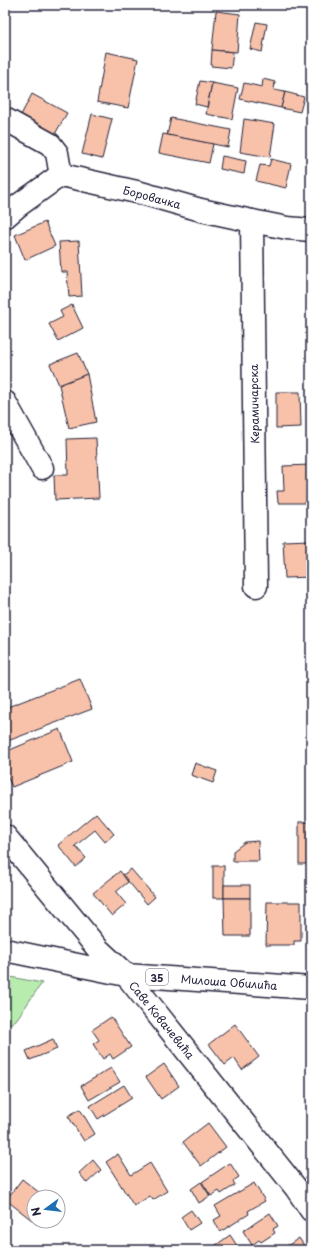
<svg xmlns="http://www.w3.org/2000/svg" width="316" height="1255" font-family="'Playpen Sans',sans-serif">
<style>
.green{fill:#b8ecae;stroke:#6d8774}
.building{fill:#f8c2aa;stroke:#22223b}
.lines{fill:none;stroke-linecap:round;stroke-linejoin:round}
.minor-casing{stroke:#22223b;stroke-width:25}
.primary-casing{stroke:#22223b;stroke-width:25}
.minor{stroke:#fff;stroke-width:22}
.primary{stroke:#fff;stroke-width:22}
.labels{text-anchor:middle;dominant-baseline:central;stroke-width:3;stroke-linejoin:round;paint-order:stroke}
.shield{fill:#fff;stroke:#646476;stroke-width:1}
.shield-label{font-size:10px;font-weight:bold;fill:#22223b}
.street-label{font-size:11px;fill:#22223b;stroke:#fff}
</style>
<rect width="100%" height="100%" fill="#fff"/>
<filter id="ink" filterUnits="userSpaceOnUse"><feTurbulence type="fractalNoise" baseFrequency=".025" numOctaves="2"/><feDisplacementMap in="SourceGraphic" scale="8" xChannelSelector="R" yChannelSelector="G"/><feConvolveMatrix kernelMatrix="1 2 1 2 8 2 1 2 1" color-interpolation-filters="sRGB"/></filter>
<g filter="url(#ink)">
<path class="green" d="M5,976L42,983L16,1020L5,1027Z"/>
<g class="building">
<path d="M216,11L240,14L237,52L212,50Z"/>
<path d="M256,22L267,24L262,52L250,49Z"/>
<path d="M212,50L233,52L231,68L211,66Z"/>
<path d="M106,52L138,59L128,108L97,102Z"/>
<path d="M263,79L275,82L274,90L285,92L281,108L240,99L244,83L262,87Z"/>
<path d="M200,81L212,83L207,107L195,104Z"/>
<path d="M212,83L238,88L232,119L206,114Z"/>
<path d="M285,92L304,97L300,112L281,108Z"/>
<path d="M32,94L67,113L55,134L21,115Z"/>
<path d="M92,114L112,119L102,159L82,154Z"/>
<path d="M171,118L231,130L228,147L167,135Z"/>
<path d="M244,119L275,124L270,157L240,152Z"/>
<path d="M163,134L213,144L209,163L159,153Z"/>
<path d="M222,156L246,161L244,174L220,169Z"/>
<path d="M271,159L291,164L286,188L256,181L260,165L269,166Z"/>
<path d="M45,222L55,246L25,260L15,235Z"/>
<path d="M79,241L82,296L69,297L67,272H61L59,242Z"/>
<path d="M72,305L83,328L58,341L49,324L63,317L60,311Z"/>
<path d="M78,353L87,374L59,385L50,364Z"/>
<path d="M87,374L96,422L69,428L59,385Z"/>
<path d="M276,392H300L301,427L276,428Z"/>
<path d="M96,438L99,498L55,500L54,475H68L67,439Z"/>
<path d="M311,465V503H278L277,491H284L283,466Z"/>
<path d="M311,540V577L285,578L283,541Z"/>
<path d="M80,679L92,709L5,742V708Z"/>
<path d="M60,729L73,762L12,787L5,771V752Z"/>
<path d="M195,763L217,771L213,783L191,775Z"/>
<path d="M96,813L114,834L105,842L95,830L75,846L86,858L76,867L58,845Z"/>
<rect x="299" y="822" width="12" height="42"/>
<path d="M258,841L259,861H233V851L245,842Z"/>
<rect x="213" y="866" width="11" height="32"/>
<path d="M131,869L155,897L147,904L123,875Z"/>
<path d="M120,871L128,882L116,892L126,904L112,916L93,893Z"/>
<rect x="224" y="885" width="26" height="13"/>
<path d="M224,898H250V936H225Z"/>
<path d="M267,902H301V941H294V945H266Z"/>
<path d="M111,1017L131,1047L113,1059L110,1054L103,1059L93,1044L99,1040L92,1030Z"/>
<path d="M235,1024L259,1057L242,1070L234,1058L225,1065L209,1044Z"/>
<path d="M53,1039L57,1049L30,1060L26,1051Z"/>
<path d="M164,1064L179,1086L161,1099L146,1077Z"/>
<path d="M111,1068L120,1082L89,1100L81,1086Z"/>
<path d="M124,1085L132,1098L98,1119L90,1106Z"/>
<path d="M80,1109L95,1134L84,1141L68,1116Z"/>
<path d="M208,1123L226,1147L201,1166L183,1142Z"/>
<path d="M118,1154L131,1175L150,1163L167,1191L153,1200L150,1196L134,1206L106,1162Z"/>
<path d="M93,1160L101,1170L87,1183L79,1173Z"/>
<path d="M230,1163L239,1177L233,1181L235,1185L221,1194L219,1191L211,1196L202,1182Z"/>
<path d="M22,1179L45,1197H34V1221H40L37,1224L6,1200Z"/>
<path d="M201,1182L210,1196L199,1203L191,1189Z"/>
<path d="M254,1183L265,1201L248,1211L249,1214L220,1232L214,1220L221,1216L215,1206Z"/>
<path d="M191,1210L200,1223L189,1230L181,1217Z"/>
<path d="M270,1213L278,1226L273,1229L275,1233L261,1242L259,1240L252,1245L243,1231Z"/>
<path d="M230,1235L240,1250H214L212,1248Z"/>
<path d="M299,1238L307,1250H281Z"/>
</g>
<g class="lines">
<defs>
<g id="minor">
<path d="M5,119L50,144L57,153L61,176"/>
<path d="M5,217L19,205L55,179L61,176H66L141,193L201,210L252,221L287,228L311,230"/>
<path d="M252,221L256,586"/>
<path d="M5,402L42,468"/>
<path d="M5,836L98,949L126,975L147,1001L296,1188L311,1210"/>
</g>
<path id="primary" d="M5,950L126,975L311,988"/>
</defs>
<use href="#minor" class="minor-casing"/>
<use href="#primary" class="primary-casing"/>
<use href="#minor" class="minor"/>
<use href="#primary" class="primary"/>
</g>
</g>
<g class="labels">
<rect class="shield" x="146" y="969" width="22" height="16" rx="3"/>
<g class="shield-label">
<text x="157" y="977">35</text>
</g>
<g class="street-label">
<text transform="translate(152 197) rotate(15)">Боровачка</text>
<text transform="translate(254 404) rotate(-91)">Керамичарска</text>
<text transform="translate(229 982) rotate(4)">Милоша Обилића</text>
<text transform="translate(162 1020) rotate(51)">Саве Ковачевића</text>
</g>
</g>
<rect width="316" height="1255" fill="none" stroke="#fff" stroke-width="20"/>
<rect x="10" y="10" width="296" height="1235" fill="none" stroke="#22223b" stroke-width="1.5" filter="url(#ink)"/>
<g transform="translate(46 1209) rotate(255)"><circle r="19" fill="#ffffff" stroke="#a7a7b1"/>
<path d="M0-3L7 15L0 10L-7 15Z" fill="#1f6fb2"/>
<text y="-6" font-size="11" font-weight="bold" text-anchor="middle" fill="#22223b">N</text>
</g>
</svg>
